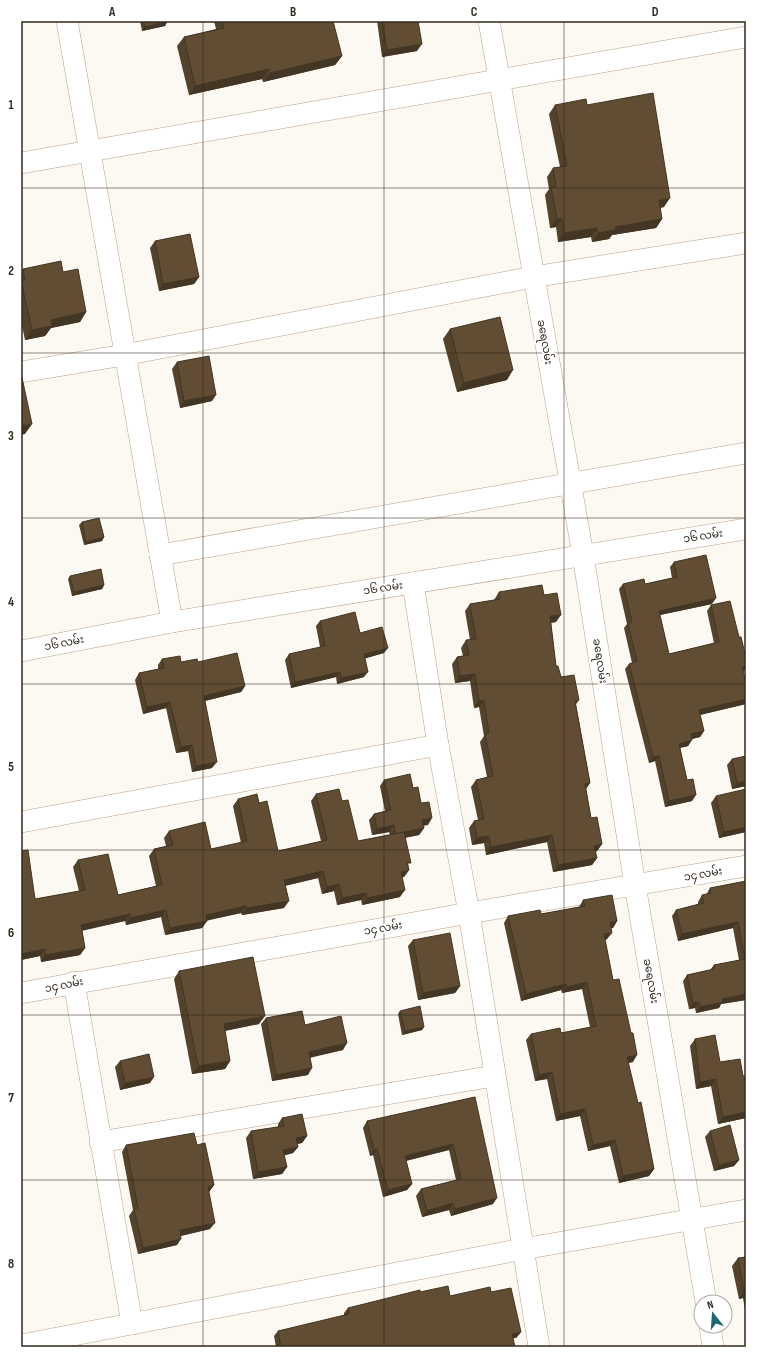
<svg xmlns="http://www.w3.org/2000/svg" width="767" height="1368" font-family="'Sofia Sans Condensed','Noto Sans Myanmar',sans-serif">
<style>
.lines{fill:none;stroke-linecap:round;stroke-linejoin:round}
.minor-casing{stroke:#baa488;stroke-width:22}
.minor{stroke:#fff;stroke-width:21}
.wall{fill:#53422c}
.shaded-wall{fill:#433624}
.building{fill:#604d33;stroke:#433624}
.grid{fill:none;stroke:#31291d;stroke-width:1;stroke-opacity:0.55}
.labels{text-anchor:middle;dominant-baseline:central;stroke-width:4;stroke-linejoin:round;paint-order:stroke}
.street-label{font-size:11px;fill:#31291d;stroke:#fff}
.neatline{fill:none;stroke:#31291d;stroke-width:1.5}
.grid-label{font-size:13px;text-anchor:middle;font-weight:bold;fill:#31291d}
</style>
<rect width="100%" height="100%" fill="#fcf8f2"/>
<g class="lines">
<defs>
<g id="minor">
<path d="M67,21L172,622"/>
<path d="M489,21L583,555L635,885L706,1302"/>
<path d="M21,163L746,37"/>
<path d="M21,372L124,355L533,277L746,243"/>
<path d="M160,555L746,453"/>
<path d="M413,583L438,745L469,913L539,1347"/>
<path d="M21,651L172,622L746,529"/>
<path d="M21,822L438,745"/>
<path d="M74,982L132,1324"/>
<path d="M21,993L469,913L746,866"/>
<path d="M100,1142L494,1076"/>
<path d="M710,1326L713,1347"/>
<path d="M21,1345L523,1249L746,1210"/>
</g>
</defs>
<use href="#minor" class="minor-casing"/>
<use href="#minor" class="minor"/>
</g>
<g class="wall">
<path d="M140,21H167V22L165,26L142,31Z"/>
<path d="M214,21H333L342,56L335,65L263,82L262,79L189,95L177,46L184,37L216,29Z"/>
<path d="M377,21H418L417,51L382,57Z"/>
<path d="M555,105H587L664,207L660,208L662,219L656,228L612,235L609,239L592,242L591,237L558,242L556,227L550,228L545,195L549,189L547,177L553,168L560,167L549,114Z"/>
<path d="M155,241L199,277L194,284L159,291L150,248Z"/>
<path d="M23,269L63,272L86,312L80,322L51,328L45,336L25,340L21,321V272Z"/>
<path d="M450,329L507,380L457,392L443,339Z"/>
<path d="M177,362L212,401L180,408L172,369Z"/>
<path d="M82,522L104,537L102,541L84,545L79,525Z"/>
<path d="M674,562L712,604L660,615L669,654L714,643L707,611L711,605L744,671L743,672L746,704L700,715L704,731L700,737L692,739L688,746L680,748L687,780L692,801L665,807L655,761L649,763L625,669L629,664L632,663L624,628L627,624L619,589L623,584H645L672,578L670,567Z"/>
<path d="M70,576L104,585L102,589L72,596L68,579Z"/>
<path d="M499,592L544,595L556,622L551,623L556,666L576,705L590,783L586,789L591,818L602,844L597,851L595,852L597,858L592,865L553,872L547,842L486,855L484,843L472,845L469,828L474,821L478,820L471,787L476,780L487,777L480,742L484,736L479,707L474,708L470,681L455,683L452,664L457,657L463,656L461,648L466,640H470L465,611L470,604L494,600Z"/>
<path d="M320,621L360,633L384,653L365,658L364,677L337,684L336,677L291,688L285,660L289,654L320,647L316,626Z"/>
<path d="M162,659L181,662H198L245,686L241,692L205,701L212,768L192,772L188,751L176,753L166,708L143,714L135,680L139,673L158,669V665Z"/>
<path d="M732,759L746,786L732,789L727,765Z"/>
<path d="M384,780L413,788L421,803L428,825H423L424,828L419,835L405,838L409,870L404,877H402L400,897L362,905L361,900L337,905L334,891L322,894L318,878L285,886L284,908L242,915L241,913L207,920V921L202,928L165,935L161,917L126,925L125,921L82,930L85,948L80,955L41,962L40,956L21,960V851L35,899L79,891L73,867L78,860L118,895L156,886L149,856L154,849L166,846L164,838L169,831L211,849L241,843L233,806L238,799L259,803L278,851L321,841L311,801L316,794L342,801L358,841L390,835L389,832L372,835L369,820L374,814L385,811L380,786Z"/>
<path d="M716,796L746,832L719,838L711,803Z"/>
<path d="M746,881V1000L721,1004L719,1008L696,1013L695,1008L689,1009L683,981L687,975L710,970L714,965L739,960L733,928L678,941L672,916L676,910L698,904V902L702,895H706L710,888Z"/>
<path d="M583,900L617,921L613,928H611L607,939L605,940L613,980L633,1062L628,1063L654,1169L649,1176L619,1183L610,1146L588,1151L580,1116L556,1121L547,1079L535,1081L526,1040L531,1034L561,1033L590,1027L582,989L562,993L561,990L521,1001L504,923L508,916L541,914L579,907Z"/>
<path d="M413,940L460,986L455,993L418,1000L408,946Z"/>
<path d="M179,971L259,1024L225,1031L230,1061L225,1069L192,1074L174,979Z"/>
<path d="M400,1011L424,1027L422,1030L402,1035L398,1014Z"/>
<path d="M266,1018L305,1025L343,1050L310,1057L308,1075L272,1081L261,1024Z"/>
<path d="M695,1039L720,1062L743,1076L746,1118L718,1124L711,1086L696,1089L690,1046Z"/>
<path d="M120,1061L150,1083L120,1090L115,1067Z"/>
<path d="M475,1097L493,1204L451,1216L449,1210L422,1217L416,1196L421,1189L456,1180L449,1150L406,1161L412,1184L407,1190L383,1197L373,1155L370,1156L363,1128L367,1121Z"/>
<path d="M282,1118L307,1136L302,1143L297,1144L298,1147L293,1153L284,1155L287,1167L282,1174L253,1179L246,1138L251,1131L278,1127V1124Z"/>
<path d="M710,1131L739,1160L734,1166L714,1171L705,1137Z"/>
<path d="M126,1145H197L214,1185L209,1192L210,1229L181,1236L177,1245L138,1254L129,1216L133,1210L122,1152Z"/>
<path d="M746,1257V1315L743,1298L739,1299L732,1266L738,1258Z"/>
<path d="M420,1292L450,1296L491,1292L521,1332L516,1338H513L515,1347H276L274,1336L278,1331L344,1316V1313L348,1308Z"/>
</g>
<g class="shaded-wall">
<path d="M167,22L165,26L142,31L145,27Z"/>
<path d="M422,44L417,51L382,57L387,50Z"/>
<path d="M342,56L335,65L263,82L270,73Z"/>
<path d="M269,69L262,79L189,95L195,86Z"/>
<path d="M670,198L664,207L653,209L659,200Z"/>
<path d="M557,219H562L556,227L550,228Z"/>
<path d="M662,219L656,228L612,235L609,239L592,242L598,233L615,227Z"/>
<path d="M597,228L591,237L558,242L564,233Z"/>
<path d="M199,277L194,284L159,291L163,284Z"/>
<path d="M86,312L80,322L51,328L45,336L25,340L32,330L51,320Z"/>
<path d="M513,370L507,380L457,392L464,383Z"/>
<path d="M216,395L212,401L180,408L184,401Z"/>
<path d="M32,424L25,434L21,435V426Z"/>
<path d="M104,537L102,541L84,545L86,542Z"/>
<path d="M104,585L102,589L72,596L74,592Z"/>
<path d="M716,598L712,604L655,616L659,611Z"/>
<path d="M561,615L556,622L545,623L550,616Z"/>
<path d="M388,648L384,653L360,660L364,654Z"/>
<path d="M746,666V668L744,671L738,673L742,667Z"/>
<path d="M340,672L336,677L291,688L295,682Z"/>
<path d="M368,672L364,677L337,684L341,678Z"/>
<path d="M475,674L470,681L455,683L460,676Z"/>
<path d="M245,686L241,692L200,702L204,696Z"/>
<path d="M746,699V704L695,716L699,710Z"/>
<path d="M484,700L479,707L474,708L479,701Z"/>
<path d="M579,700L574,707L575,701Z"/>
<path d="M170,702L166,708L143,714L147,707Z"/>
<path d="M704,731L700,737L687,740L691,734Z"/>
<path d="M692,740L688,746L675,749L679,744Z"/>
<path d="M192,745L188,751L176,753L181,747Z"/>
<path d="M659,756L655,761L649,763L653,757Z"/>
<path d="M217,762L212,768L192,772L196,766Z"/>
<path d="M746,781V786L732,789L737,783Z"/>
<path d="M590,783L585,790V784Z"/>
<path d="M696,795L692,801L665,807L669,801Z"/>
<path d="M432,818L428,825L418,827L422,820Z"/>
<path d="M394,825L389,832L372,835L377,829Z"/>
<path d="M746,827V832L719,838L724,832Z"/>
<path d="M424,828L419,835L391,840L395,834Z"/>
<path d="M552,835L547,842L486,855L491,847Z"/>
<path d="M489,836L484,843L472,845L477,838Z"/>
<path d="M602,844L597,851L589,853L594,846Z"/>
<path d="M597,858L592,865L553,872L558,865Z"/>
<path d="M409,870L404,877L397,879L401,872Z"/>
<path d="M323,871L318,878L279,887L284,880Z"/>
<path d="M339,884L334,891L322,894L327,887Z"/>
<path d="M405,890L400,897L362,905L367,898Z"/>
<path d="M366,893L361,900L337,905L342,898Z"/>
<path d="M289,901L284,908L242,915L247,908Z"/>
<path d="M246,906L241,913L201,922L206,915Z"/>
<path d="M166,910L161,917L126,925L130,918Z"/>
<path d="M130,914L125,921L77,932L81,925Z"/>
<path d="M207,921L202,928L165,935L170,928Z"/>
<path d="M617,921L613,928L605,929L610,922Z"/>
<path d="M738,922L733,928L678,941L682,934Z"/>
<path d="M612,933L607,939L600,941L604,934Z"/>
<path d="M85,948L80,955L41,962L45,955Z"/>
<path d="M45,949L40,956L21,960V954Z"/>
<path d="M587,982L582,989L562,993L567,987Z"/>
<path d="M566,984L561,990L521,1001L526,994Z"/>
<path d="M460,986L455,993L418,1000L423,993Z"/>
<path d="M746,994V1000L721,1004L719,1008L696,1013L700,1007L722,999Z"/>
<path d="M699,1002L695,1008L689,1009L693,1003Z"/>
<path d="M265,1016L259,1024L218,1032L224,1024Z"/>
<path d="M424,1027L422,1030L402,1035L405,1031Z"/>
<path d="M347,1043L343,1050L305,1059L309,1052Z"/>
<path d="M637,1055L633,1062L622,1064L627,1057Z"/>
<path d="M230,1061L225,1069L192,1074L198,1066Z"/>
<path d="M312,1068L308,1075L272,1081L276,1075Z"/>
<path d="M552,1072L547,1079L535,1081L539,1075Z"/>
<path d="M154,1077L150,1083L120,1090L125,1083Z"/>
<path d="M716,1079L711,1086L696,1089L700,1082Z"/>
<path d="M585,1109L580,1116L556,1121L560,1114Z"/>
<path d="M746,1112V1118L718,1124L723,1117Z"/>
<path d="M307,1136L302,1143L291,1145L296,1138Z"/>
<path d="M615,1140L610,1146L588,1151L593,1145Z"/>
<path d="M453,1144L449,1150L400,1162L405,1156Z"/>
<path d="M298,1147L293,1153L279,1157L283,1150Z"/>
<path d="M377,1149L373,1155L370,1156L374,1150Z"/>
<path d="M739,1160L734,1166L714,1171L719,1165Z"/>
<path d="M287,1167L282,1174L253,1179L258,1172Z"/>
<path d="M654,1169L649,1176L619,1183L623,1176Z"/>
<path d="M412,1184L407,1190L383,1197L388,1190Z"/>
<path d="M214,1185L209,1192L203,1193L208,1187Z"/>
<path d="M497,1198L493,1204L451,1216L455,1209Z"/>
<path d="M453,1203L449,1210L422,1217L427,1211Z"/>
<path d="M215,1223L210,1229L175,1237L180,1230Z"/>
<path d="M181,1239L177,1245L138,1254L143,1248Z"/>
<path d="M744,1291H746V1294L743,1298L739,1299Z"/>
<path d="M521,1332L516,1338L508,1339L512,1334Z"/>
</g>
<g class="building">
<path d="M143,21H167V22L145,27Z"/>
<path d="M222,21H333L342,56L270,73L269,69L195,86L184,37L224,28Z"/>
<path d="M382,21H418L422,44L387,50Z"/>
<path d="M653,93L670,198L659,200L662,219L615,227V230L598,233L597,228L564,233L562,219H557L551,187L556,186L553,168L567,166L555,105L586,99L587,105Z"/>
<path d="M190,234L199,277L163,284L155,241Z"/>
<path d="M61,261L63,272L78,269L86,312L51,320L52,326L32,330L21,281L25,280L23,269Z"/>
<path d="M500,317L513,370L464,383L450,329Z"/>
<path d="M209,356L216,395L184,401L177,362Z"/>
<path d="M21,373L32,424L21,426Z"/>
<path d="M99,518L104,537L86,542L82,522Z"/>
<path d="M706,555L716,598L659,611L669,654L719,642L711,605L730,601L739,637H741L746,658V666L742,667L746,683V699L699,710L704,731L691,734L692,740L679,744L687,780L693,779L696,795L669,801L659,756L653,757L629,664L637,661L628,623L632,622L623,584L644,579L645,584L677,577L674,562Z"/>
<path d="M101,569L104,585L74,592L70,576Z"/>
<path d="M542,585L544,595L557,593L561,615L550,616L556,666H558L561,677L574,675L579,700L575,701L590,783L585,784L591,818L597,817L602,844L594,846L597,858L558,865L552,835L491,847L489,836L477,838L474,821L484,819L476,780L493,776L485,734L489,733L484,700L479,701L475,674L460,676L457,657L469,655L466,640L476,639L470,604L500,599L499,592Z"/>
<path d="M355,612L360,633L382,627L388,648L364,654L368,672L341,678L340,672L295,682L289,654L325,646L320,621Z"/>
<path d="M237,653L245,686L204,696L217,762L196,766L192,745L181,747L170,702L147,707L139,673L164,668L162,659L180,656L181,662L197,659L198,662Z"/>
<path d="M746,756V781L737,783L732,759Z"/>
<path d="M410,774L413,788L418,787L421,803L429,802L432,818L422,820L424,828L395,834L394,825L377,829L374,814L391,810L384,780Z"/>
<path d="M339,789L342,801L348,800L358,841L404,832L411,863H407L409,870L401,872L405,890L367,898L366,893L342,898L339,884L327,887L323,871L284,880L289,901L247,908L246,906L206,915L207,921L170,928L166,910L130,918V914L81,925L85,948L45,955V949L21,954V851L28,850L35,899L85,890L78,860L108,854L118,895L162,885L154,849L173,845L169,831L205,822L211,849L247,841L238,799L257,794L259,803L267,801L278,851L327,840L316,794Z"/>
<path d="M746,789V827L724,832L716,796Z"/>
<path d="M746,881V994L722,999L723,1002L700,1007L699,1002L693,1003L687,975L714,969V965L745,959L738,922L682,934L676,910L704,903L702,895L711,893L710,888Z"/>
<path d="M612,895L617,921L610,922L612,933L604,934L613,980L619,979L631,1033H633L637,1055L627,1057L638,1103L641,1102L654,1169L623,1176L615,1140L593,1145L585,1109L560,1114L552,1072L539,1075L531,1034L560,1028L561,1033L596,1026L587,982L567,987L566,984L526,994L508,916L540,910L541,914L585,906L583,900Z"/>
<path d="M450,933L460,986L423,993L413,940Z"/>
<path d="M253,957L265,1016L224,1024L230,1061L198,1066L179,971Z"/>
<path d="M420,1006L424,1027L405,1031L400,1011Z"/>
<path d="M302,1011L305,1025L341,1016L347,1043L309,1052L312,1068L276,1075L266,1018Z"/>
<path d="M715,1035L720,1062L740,1059L743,1076H746V1112L723,1117L716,1079L700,1082L695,1039Z"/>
<path d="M149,1054L154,1077L125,1083L120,1061Z"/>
<path d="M475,1097L497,1198L455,1209L453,1203L427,1211L421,1189L461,1179L453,1144L405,1156L412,1184L388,1190L377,1149L374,1150L367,1121Z"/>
<path d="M302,1114L307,1136L296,1138L298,1147L283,1150L287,1167L258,1172L251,1131L284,1126L282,1118Z"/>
<path d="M730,1125L739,1160L719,1165L710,1131Z"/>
<path d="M194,1133L197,1145L205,1143L214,1185L208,1187L215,1223L180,1230L181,1239L143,1248L134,1209L138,1208L126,1145Z"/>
<path d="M746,1257V1291H744L738,1258Z"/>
<path d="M448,1286L450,1296L490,1287L491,1292L511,1288L521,1332L512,1334L515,1347H281L278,1331L349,1314L348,1308L420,1290V1292Z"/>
</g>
<path class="grid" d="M203,21V1347M384,21V1347M564,21V1347M21,188H746M21,353H746M21,518H746M21,684H746M21,850H746M21,1015H746M21,1180H746"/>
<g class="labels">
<g class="street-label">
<text transform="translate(545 342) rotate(80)">ခရေလမ်း</text>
<text transform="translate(703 536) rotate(-9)">၁၆ လမ်း</text>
<text transform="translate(383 588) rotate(-9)">၁၆ လမ်း</text>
<text transform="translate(64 643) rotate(-11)">၁၆ လမ်း</text>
<text transform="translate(600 661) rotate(81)">ခရေလမ်း</text>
<text transform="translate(703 874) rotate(-10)">၁၄ လမ်း</text>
<text transform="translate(383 928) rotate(-10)">၁၄ လမ်း</text>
<text transform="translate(651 981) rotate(80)">ခရေလမ်း</text>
<text transform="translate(64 985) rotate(-11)">၁၄ လမ်း</text>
</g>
</g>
<rect width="767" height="1368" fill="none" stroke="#ffffff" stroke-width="44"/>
<g transform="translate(713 1314) rotate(343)"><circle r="19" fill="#ffffff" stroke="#ada9a5"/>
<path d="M0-3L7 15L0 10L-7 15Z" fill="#1c6870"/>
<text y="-6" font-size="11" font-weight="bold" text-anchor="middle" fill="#31291d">N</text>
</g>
<rect x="22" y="22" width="723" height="1324" class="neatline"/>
<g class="grid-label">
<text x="112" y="16">A</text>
<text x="293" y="16">B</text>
<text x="474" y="16">C</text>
<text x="655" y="16">D</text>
<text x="11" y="109">1</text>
<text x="11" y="275">2</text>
<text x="11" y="440">3</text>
<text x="11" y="606">4</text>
<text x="11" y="771">5</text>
<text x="11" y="937">6</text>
<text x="11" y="1102">7</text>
<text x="11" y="1268">8</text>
</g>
</svg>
